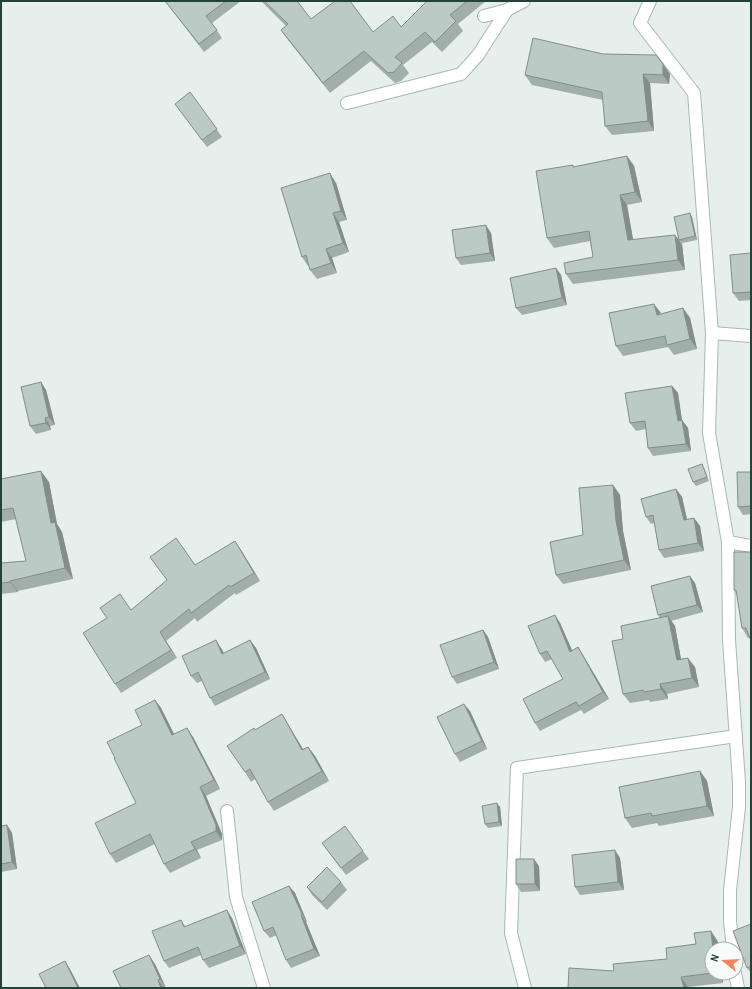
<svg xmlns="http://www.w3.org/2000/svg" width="752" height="989" font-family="'Archivo Narrow',sans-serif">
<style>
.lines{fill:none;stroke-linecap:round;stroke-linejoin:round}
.street-casing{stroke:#a8b8b2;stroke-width:14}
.street{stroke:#fff;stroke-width:12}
.wall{fill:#a1aea9}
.shaded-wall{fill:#838d89}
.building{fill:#bbcac4;stroke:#838d89}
</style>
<rect width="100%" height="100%" fill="#e6efeb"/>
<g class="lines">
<defs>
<g id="street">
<path d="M650,1L640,23L694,93L712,333L709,433L728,542L751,546"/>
<path d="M484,16L507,10L524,1"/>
<path d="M347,103L461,74L478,55L507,10"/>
<path d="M712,333L751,336"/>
<path d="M728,542L729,640L739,782V807L730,890V921L733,949"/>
<path d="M227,811L236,897L264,988"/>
<path d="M735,973L738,988"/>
<path d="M525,988L511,933L517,768L736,736"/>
</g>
</defs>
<use href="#street" class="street-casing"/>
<use href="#street" class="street"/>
</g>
<g class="wall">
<path d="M165,1H241L212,23L222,38L204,52Z"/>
<path d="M261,1H297L311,19L373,32L401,27L427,1H486L458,24L463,31L442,52L432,42L403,65L409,73L401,81L395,83L371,61L330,93L288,40L281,30L286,26Z"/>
<path d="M603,54L663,64L670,74L669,84L650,83L654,131L612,135L605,126L603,100L532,85L525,75Z"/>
<path d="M190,92L222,137L207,147L175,104Z"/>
<path d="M627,156L634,166L642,202L627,205L633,240L675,235L682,244L685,270L573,284L566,274L593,257L590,241L554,248L547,238L574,167Z"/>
<path d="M336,183L347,220L339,222L349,252L332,258L337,273L317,279L310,270L309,266H308L302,257Z"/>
<path d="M692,217L697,240L682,243L679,240Z"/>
<path d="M491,233L495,261L461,265L456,258Z"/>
<path d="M751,253V300L739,301L733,293Z"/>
<path d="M556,268L561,275L567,305L522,315L516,308Z"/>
<path d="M683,308L690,318L697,349L674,355L668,347L623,356L616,346L661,314Z"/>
<path d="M41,382L46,390L55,425L50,426L51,430L36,434L30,426Z"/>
<path d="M672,386L678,393L682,420L688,428L691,451L653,456L648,448L646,429L636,431L630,423Z"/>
<path d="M702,464L704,468L709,481L696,486L693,482Z"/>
<path d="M751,472V514L743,515L738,507Z"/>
<path d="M1,479L49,482L57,524L62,532L73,579L18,591V592L1,594V563L26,561L16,519L1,522Z"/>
<path d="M613,485L620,495L623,531L631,570L563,584L556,575L583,535Z"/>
<path d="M676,489L682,497L687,520L694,518L700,526L704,551L664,558L659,550L654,523L651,524L646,517Z"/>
<path d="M241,550L260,581L236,595L235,593L197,622L195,618L166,641L177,658L121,693L115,684L131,610Z"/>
<path d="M751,552L750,638H748L742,628L737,595L734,590Z"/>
<path d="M695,583L703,612L671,621L675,626L681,659L695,667L699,687L667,694L668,699L650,702L649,700L630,703L623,694V639L660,618L658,615Z"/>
<path d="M555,615L560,623L572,651L578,647L583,655L609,699L584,714L581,710L540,731L535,723L563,679L552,659L545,662L540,654Z"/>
<path d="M483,630L488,637L499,669L457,684L452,677Z"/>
<path d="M250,640L256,648L270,679L215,706L210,698L202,681L197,683L191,676L221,648L224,653Z"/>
<path d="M155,700L161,708L174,734L193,737L220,789L206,796L222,834V840L197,850L201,858L170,873L164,864L155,844L116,863L110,854L136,803L115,758L142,725Z"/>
<path d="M470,711L487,749L460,762L455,754Z"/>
<path d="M282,714L288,724L303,750L308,747L315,756L329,781L274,811L268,802L255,779L251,782L245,772L255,730Z"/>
<path d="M700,771L707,781L714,816L659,826L657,823L632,828L625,818Z"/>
<path d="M500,807L502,826L488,828L485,824Z"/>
<path d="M7,825L12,833L17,869L1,872V826Z"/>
<path d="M327,850L363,851L369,859L346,875Z"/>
<path d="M620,858L624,890L580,895L575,887Z"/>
<path d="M539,866L540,891L521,892L516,884Z"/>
<path d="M341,882L347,890L327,910L312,895L307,887Z"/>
<path d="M289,886L295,893L307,922H306L320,956L291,968L286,960L277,935L270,938L264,931Z"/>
<path d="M232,918L246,954L209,968L203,960L201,955L169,968L164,961L181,920L185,926Z"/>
<path d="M751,924V973L747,968Z"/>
<path d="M711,931L718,942L719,949H712V973H722L723,983L688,987L689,988H568L614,971L667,959L696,944Z"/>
<path d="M155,964L166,988H121Z"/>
</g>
<g class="shaded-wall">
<path d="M663,64L670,74L669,84L663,75Z"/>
<path d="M643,74L650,83L654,131L648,121Z"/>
<path d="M627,156L634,166L642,202L635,192Z"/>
<path d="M330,173L336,183L347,220L341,211Z"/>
<path d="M620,195L627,205L635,250L628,240Z"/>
<path d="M333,213L339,222L349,252L343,243Z"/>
<path d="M690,213L692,217L697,240L695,236Z"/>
<path d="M486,225L491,233L495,261L490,253Z"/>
<path d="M675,235L682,244L685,270L678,260Z"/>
<path d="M326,249L332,258L337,273L331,263Z"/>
<path d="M556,268L561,275L567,305L562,298Z"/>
<path d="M654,304L661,313L657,315Z"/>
<path d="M683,308L690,318L697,349L690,339Z"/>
<path d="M41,382L46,390L55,425L49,417Z"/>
<path d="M672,386L678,393L683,428L678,421Z"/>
<path d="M45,418L50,426L51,430L46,423Z"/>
<path d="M682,420L688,428L691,451L686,444Z"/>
<path d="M41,471L49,482L57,524L62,532L73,579L65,568L51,523Z"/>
<path d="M613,485L620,495L623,531L631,570L624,560L616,521Z"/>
<path d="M676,489L682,497L689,528L684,520Z"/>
<path d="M694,518L700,526L704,551L698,543Z"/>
<path d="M235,541L241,550L260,581L254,573Z"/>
<path d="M690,576L695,583L703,612L697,605Z"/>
<path d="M10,581L18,591V592L10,582Z"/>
<path d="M555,615L560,623L576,659L570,652Z"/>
<path d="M668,616L675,626L683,670L677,660Z"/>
<path d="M483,630L488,637L499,669L494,662Z"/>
<path d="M160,632L166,641L177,658L171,650Z"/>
<path d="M216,640L221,648L228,661L222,654Z"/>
<path d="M250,640L256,648L270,679L265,672Z"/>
<path d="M578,647L583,655L609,699L603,692Z"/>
<path d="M688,658L695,667L699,687L692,678Z"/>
<path d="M660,684L667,694L668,699L661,689Z"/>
<path d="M155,700L161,708L179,744L172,735Z"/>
<path d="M464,704L470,711L487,749L482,741Z"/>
<path d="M282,714L309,759L302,750Z"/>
<path d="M187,728L193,737L220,789L214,780Z"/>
<path d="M308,747L315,756L329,781L322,771Z"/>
<path d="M700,771L707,781L714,816L707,806Z"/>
<path d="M200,787L206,796L222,834V840L216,831Z"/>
<path d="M497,803L500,807L502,826L499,822Z"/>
<path d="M7,825L12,833L17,869L12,862Z"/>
<path d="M191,842L197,850L201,858L195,849Z"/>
<path d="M615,850L620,858L624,890L618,882Z"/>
<path d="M534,859L539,866L540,891L535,884Z"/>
<path d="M289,886L295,893L307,922L302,914Z"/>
<path d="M227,910L232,918L246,954L240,946Z"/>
<path d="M301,915L306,922L320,956L314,949Z"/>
<path d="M711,931L718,942L719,949H713Z"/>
<path d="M149,955L155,964L166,988L160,979Z"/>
<path d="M65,961L70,969L80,988H78Z"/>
<path d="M716,973H722L723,983Z"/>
<path d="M681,977L688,987L689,988H684Z"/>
<path d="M158,980L164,988H161Z"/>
</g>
<g class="building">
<path d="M165,1H226L206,16L217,30L199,44Z"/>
<path d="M264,1H297L311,19L335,1H350L373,32L393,16L401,27L427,1H467L450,15L456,21L435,42L425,32L395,57L402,63L394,72L388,73L364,51L323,83L281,30L288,24Z"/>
<path d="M533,38L603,54L656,55L663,64V75L643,74L648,121L605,126L602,92L525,75Z"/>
<path d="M190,92L217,129L202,140L175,104Z"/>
<path d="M627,156L635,192L620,195L628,240L675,235L678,260L566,274L564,263L593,257L589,231L547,238L536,171L573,165V167Z"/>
<path d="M330,173L341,211L333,213L343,243L326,249L331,263L310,270L306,255L302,257L281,188Z"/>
<path d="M690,213L695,236L679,240L674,217Z"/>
<path d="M486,225L490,253L456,258L452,230Z"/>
<path d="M751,253V292L733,293L730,255Z"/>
<path d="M556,268L562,298L516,308L510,278Z"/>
<path d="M654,304L657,315L683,308L690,339L667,345L665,336L616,346L609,313Z"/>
<path d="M41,382L49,417L45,418L46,423L30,426L21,387Z"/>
<path d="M672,386L678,421L682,420L686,444L648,448L645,421L630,423L625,393Z"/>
<path d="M702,464L707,477L693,482L688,469Z"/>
<path d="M41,471L51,523L55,522L65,568L10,581V582L1,583V563L26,561L13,508L1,510V479Z"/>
<path d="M737,472H751V506L738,507Z"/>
<path d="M613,485L616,521L624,560L556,575L550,542L583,535L579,488Z"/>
<path d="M676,489L684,520L694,518L698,543L659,550L653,515L646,517L641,499Z"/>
<path d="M176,538L195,565L235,541L254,573L230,587L229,585L191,613L189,609L160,632L171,650L115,684L83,633L107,618L100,608L120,594L131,610L167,580L150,557Z"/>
<path d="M734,552H751V641L746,628H742L736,590H734Z"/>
<path d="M690,576L697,605L658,615L651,586Z"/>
<path d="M555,615L570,652L578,647L603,692L579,706L576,702L535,723L523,699L563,679L547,651L540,654L528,626Z"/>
<path d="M668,616L677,660L688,658L692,678L660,684L661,689L644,692L643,690L623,694L612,641L623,639L621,626Z"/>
<path d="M483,630L494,662L452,677L440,645Z"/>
<path d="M216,640L222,654L250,640L265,672L210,698L198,672L191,676L182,656Z"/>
<path d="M155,700L172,735L187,728L214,780L200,787L216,825V831L191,842L195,849L164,864L150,834L110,854L95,823L136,803L114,758H115L107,742L142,725L135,710Z"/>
<path d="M464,704L482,741L455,754L437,717Z"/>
<path d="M282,714L302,750L308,747L322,771L268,802L250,769L245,772L227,746L254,728L255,730Z"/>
<path d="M700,771L707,806L652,816L651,813L625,818L619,787Z"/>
<path d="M497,803L499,822L485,824L482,806Z"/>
<path d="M7,825L12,862L1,864V826Z"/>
<path d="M345,826L363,851L341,868L322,843Z"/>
<path d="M615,850L618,882L575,887L572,855Z"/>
<path d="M516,859H534L535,884H516Z"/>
<path d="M327,867L341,882L322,902L307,887Z"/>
<path d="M289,886L302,914L301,915L314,949L286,960L273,927L264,931L252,902Z"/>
<path d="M227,910L240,946L203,960L198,947L164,961L152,931L181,920L184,927Z"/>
<path d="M751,924V966L747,968L733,931Z"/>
<path d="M711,931L713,949H712V973L681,977L684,988H568L569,968L614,971L613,964L667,959L666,948L696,944L694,933Z"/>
<path d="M149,955L160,979L158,980L161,988H121L113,971Z"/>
<path d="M65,961L78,988H46L39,974Z"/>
</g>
<rect width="752" height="989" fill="none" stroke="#24423a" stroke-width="4"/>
<g transform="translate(724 961) rotate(288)"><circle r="19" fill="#f7fbf9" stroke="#a3b1ad"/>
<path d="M0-3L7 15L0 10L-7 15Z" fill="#f4845f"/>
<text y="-6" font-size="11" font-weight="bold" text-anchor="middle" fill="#24423a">N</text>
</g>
</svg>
